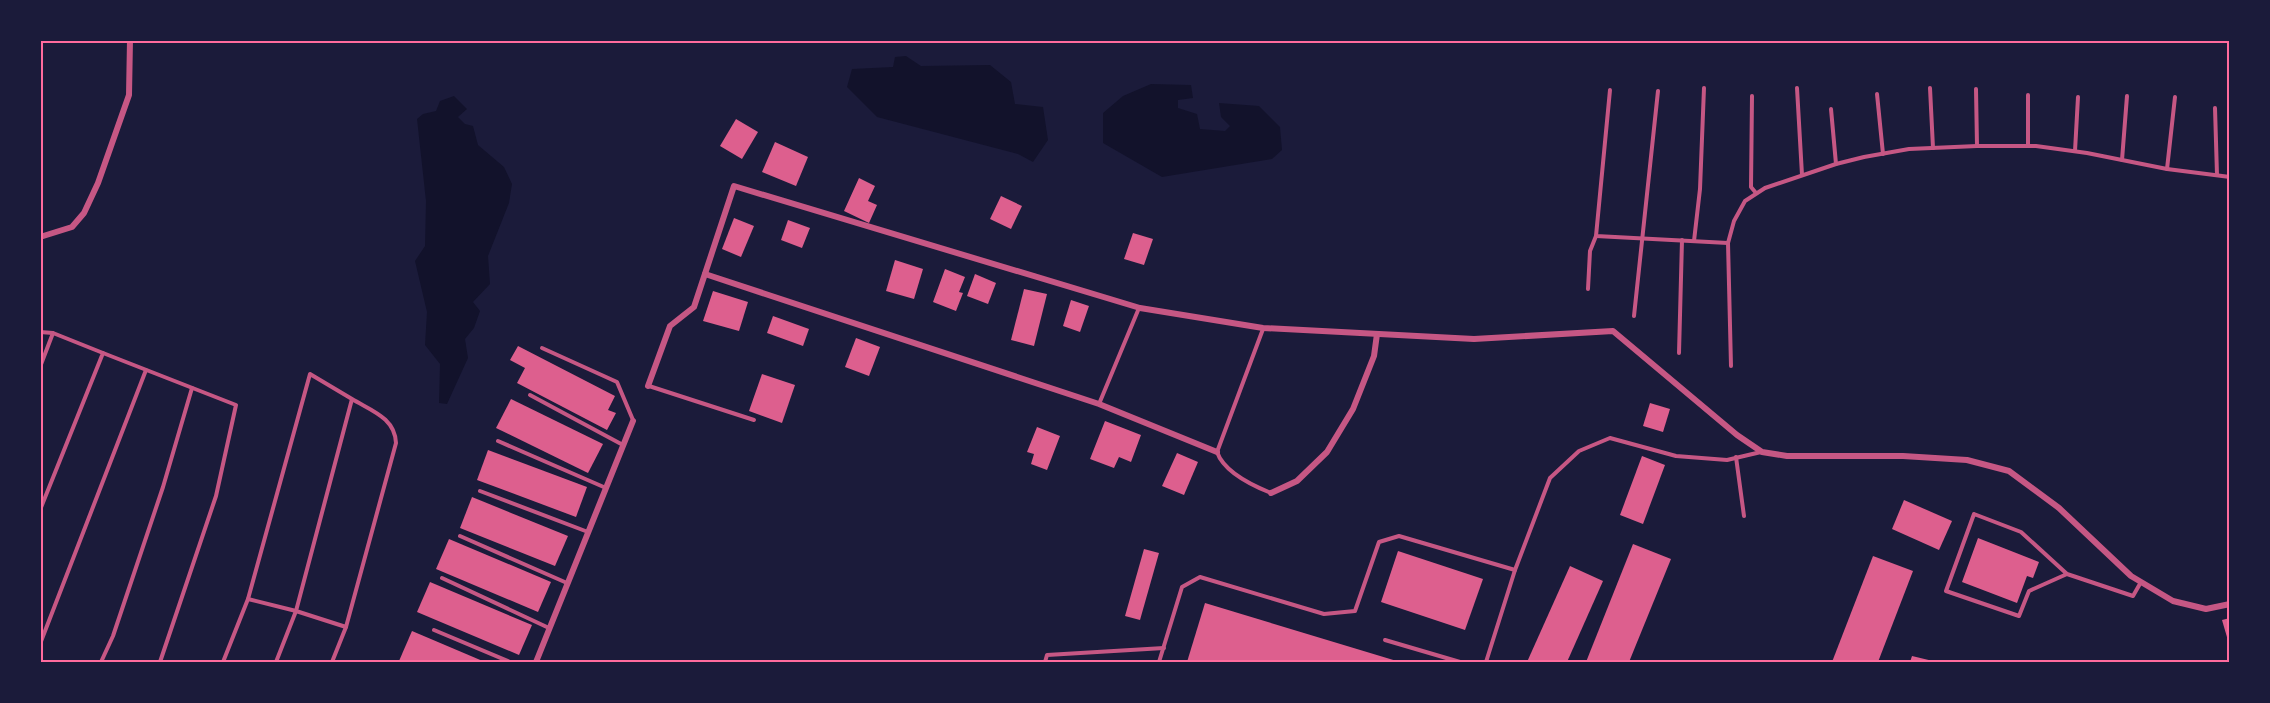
<svg xmlns="http://www.w3.org/2000/svg" width="2270" height="703" font-family="'Golos Text',sans-serif">
<style>
.water{fill:#12122b}
.building{fill:#dd5f8e}
.lines{fill:none;stroke-linecap:round;stroke-linejoin:round}
.service{stroke:#c65784;stroke-width:4}
.minor{stroke:#c65784;stroke-width:6}
.neatline{fill:none;stroke:#ff6b9d;stroke-width:2}
</style>
<rect width="100%" height="100%" fill="#1b1b3a"/>
<g class="water">
<path d="M906,56L921,66L990,65L1011,82L1015,104L1043,107L1048,140L1033,162L1018,154L877,117L847,87L852,69L893,67L895,57Z"/>
<path d="M1151,84L1191,85L1193,98L1178,100V108L1197,114L1200,129L1225,131L1230,126L1221,117L1219,103L1259,106L1280,127L1282,150L1272,159L1162,177L1103,143V113L1123,96Z"/>
<path d="M454,96L467,109L458,117L465,124L473,126L478,145L504,167L512,184L509,203L488,256L490,284L473,302L480,311L474,328L465,339L468,358L447,404L439,403L440,364L425,345L427,312L415,261L425,246L426,201L417,119L423,114L436,111L440,101Z"/>
</g>
<g class="building">
<path d="M736,119L758,132L742,159L720,146Z"/>
<path d="M775,142L808,157L796,186L762,172Z"/>
<path d="M859,178L875,186L868,201L877,205L869,223L844,211Z"/>
<path d="M1001,196L1022,206L1011,229L990,219Z"/>
<path d="M734,218L754,226L741,257L722,249Z"/>
<path d="M788,220L810,228L802,248L781,240Z"/>
<path d="M1133,233L1153,239L1144,265L1124,259Z"/>
<path d="M895,260L923,269L914,299L886,291Z"/>
<path d="M945,269L965,277L959,292L963,293L956,311L933,302Z"/>
<path d="M975,274L996,283L988,304L967,296Z"/>
<path d="M1024,289L1047,294L1034,346L1011,340Z"/>
<path d="M713,291L748,302L739,331L703,321Z"/>
<path d="M1071,300L1089,306L1080,332L1063,326Z"/>
<path d="M773,316L809,329L803,346L767,333Z"/>
<path d="M856,338L880,347L869,376L845,367Z"/>
<path d="M518,346L615,396L608,410L616,413L607,430L517,383L525,368L510,360Z"/>
<path d="M762,374L795,385L782,423L749,411Z"/>
<path d="M511,399L603,444L588,473L496,428Z"/>
<path d="M1650,403L1670,409L1663,432L1643,426Z"/>
<path d="M1105,421L1141,435L1131,462L1119,457L1114,468L1090,459Z"/>
<path d="M1037,427L1060,436L1047,470L1031,464L1034,454L1027,452Z"/>
<path d="M488,450L587,487L576,517L477,480Z"/>
<path d="M1177,453L1198,462L1184,495L1162,486Z"/>
<path d="M1642,456L1665,465L1643,524L1620,515Z"/>
<path d="M472,497L568,536L555,566L460,528Z"/>
<path d="M1904,500L1952,521L1939,550L1892,529Z"/>
<path d="M1978,538L2039,562L2033,578L2027,576L2017,603L1962,582Z"/>
<path d="M449,539L551,582L538,612L436,569Z"/>
<path d="M1633,544L1671,559L1629,662H1586Z"/>
<path d="M1144,549L1159,553L1140,620L1125,616Z"/>
<path d="M1398,551L1483,579L1465,630L1381,602Z"/>
<path d="M1873,556L1913,571L1878,662H1832Z"/>
<path d="M1570,566L1603,581L1567,662H1527Z"/>
<path d="M430,582L532,625L519,655L417,612Z"/>
<path d="M1205,603L1400,662H1187Z"/>
<path d="M2230,618V644H2229L2222,620Z"/>
<path d="M412,631L485,662L399,661Z"/>
<path d="M1912,656L1937,662H1910Z"/>
</g>
<g class="lines">
<g class="service">
<path d="M1797,88L1802,175"/>
<path d="M1930,88L1933,148"/>
<path d="M1976,89L1977,146"/>
<path d="M1610,90L1596,236L1728,243"/>
<path d="M1877,94L1883,154"/>
<path d="M2028,95V146"/>
<path d="M1752,96L1751,187L1756,193"/>
<path d="M2215,108L2217,175"/>
<path d="M1831,109L1836,164"/>
<path d="M2075,151L2078,97"/>
<path d="M2122,160L2127,96"/>
<path d="M2167,169L2175,97"/>
<path d="M1694,241L1700,189L1704,88"/>
<path d="M1588,289L1590,251L1596,236"/>
<path d="M1634,316L1658,91"/>
<path d="M1263,329L1217,452C1224,472 1251,485 1271,493"/>
<path d="M40,332L53,333L103,353L40,510"/>
<path d="M542,348L617,382L633,420"/>
<path d="M103,353L236,405L216,496L160,662"/>
<path d="M1679,353L1682,240"/>
<path d="M1731,366L1728,243L1734,221L1745,201L1765,188L1836,164L1864,157L1909,149L1977,146H2036L2087,153L2167,169L2230,177"/>
<path d="M40,367L53,333"/>
<path d="M649,386L754,420"/>
<path d="M530,395L623,445"/>
<path d="M1099,404L1139,308"/>
<path d="M498,441L606,488"/>
<path d="M1736,457L1744,516"/>
<path d="M480,491L588,532"/>
<path d="M460,536L567,583"/>
<path d="M2067,574L2029,591L2019,616L1946,591L1974,514L2021,532L2067,574L2133,596L2141,582"/>
<path d="M442,578L549,628"/>
<path d="M248,599L296,611L276,662"/>
<path d="M434,630L510,662"/>
<path d="M1385,640L1460,662"/>
<path d="M40,644L146,370"/>
<path d="M101,662L113,636L163,487L192,388"/>
<path d="M223,662L248,599L310,374L352,399L296,611L346,627L396,443C395,418 372,411 352,399"/>
<path d="M332,662L346,627"/>
<path d="M1045,662L1047,655L1164,648"/>
<path d="M1159,662L1182,587L1200,577L1324,614L1355,611L1379,542L1399,536L1515,570L1550,478L1579,451L1610,438L1676,456L1727,460L1761,452"/>
<path d="M1486,662L1515,570"/>
</g>
<g class="minor">
<path d="M40,237L72,227L84,213L98,183L129,95L130,40"/>
<path d="M705,274L1099,404L1217,452"/>
<path d="M648,386L670,326L694,307L734,186L1140,308L1263,328L1474,339L1613,331L1737,435L1762,452L1787,456H1903L1967,460L2009,471L2059,508L2131,576L2173,601L2206,609L2230,604"/>
<path d="M1271,493L1297,481L1327,452L1353,409L1374,356L1377,334"/>
<path d="M536,662L633,421"/>
</g>
</g>
<rect width="2270" height="703" fill="none" stroke="#1b1b3a" stroke-width="84"/>
<rect x="42" y="42" width="2186" height="619" class="neatline"/>
</svg>
